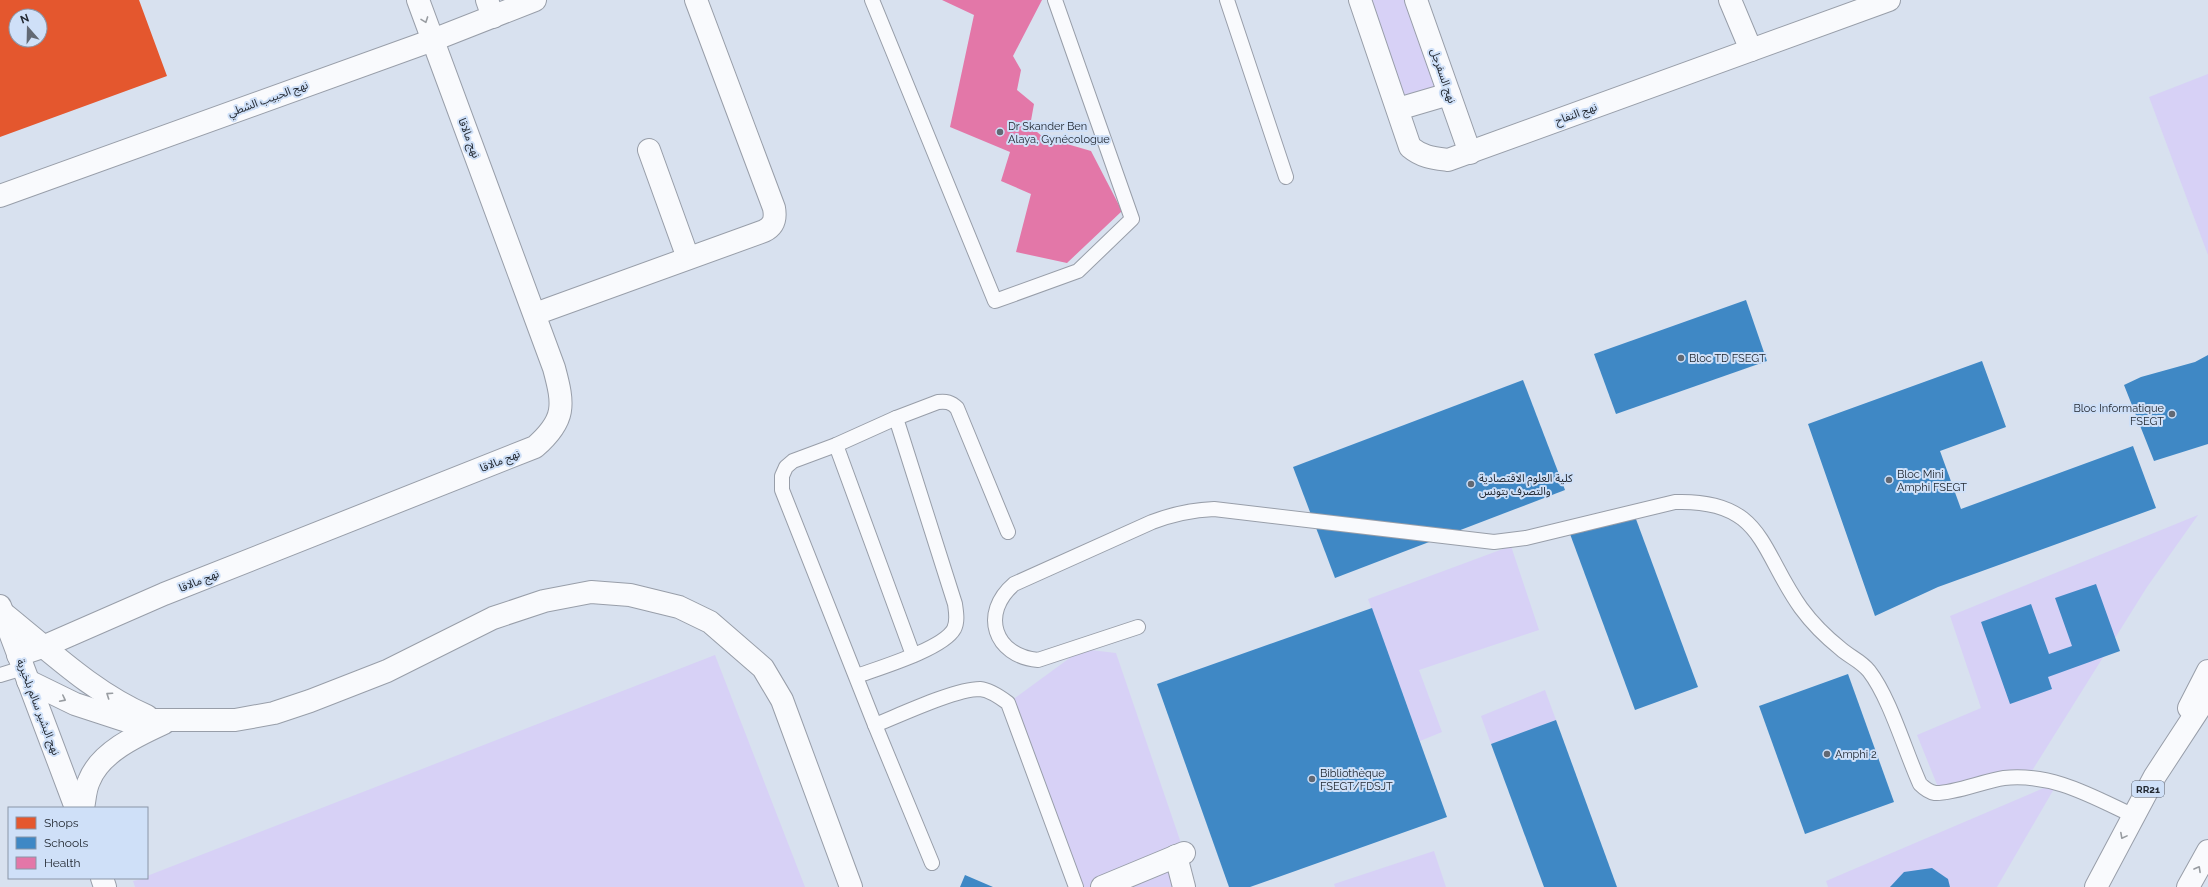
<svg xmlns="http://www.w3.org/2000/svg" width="2208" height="887" font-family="Raleway,'Noto Sans Arabic',sans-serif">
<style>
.green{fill:#d7d1f6}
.shops{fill:#e4572e;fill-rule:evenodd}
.schools{fill:#3f88c5}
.health{fill:#e377a8}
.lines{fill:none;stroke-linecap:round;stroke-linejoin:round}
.lane-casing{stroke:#989ea9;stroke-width:16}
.street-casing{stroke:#989ea9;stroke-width:24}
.secondary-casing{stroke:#989ea9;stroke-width:24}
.highway-casing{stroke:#989ea9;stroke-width:24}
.lane{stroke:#f9fafd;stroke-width:14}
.street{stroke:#f9fafd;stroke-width:22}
.secondary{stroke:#f9fafd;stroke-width:22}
.highway{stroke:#f9fafd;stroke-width:22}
.oneway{stroke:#989ca1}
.poi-dot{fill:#626974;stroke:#cfe0f8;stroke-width:1.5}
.labels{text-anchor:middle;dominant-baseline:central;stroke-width:4;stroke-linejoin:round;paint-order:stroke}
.shield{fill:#cfe0f8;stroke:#565f6d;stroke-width:1}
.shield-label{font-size:10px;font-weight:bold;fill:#222831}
.street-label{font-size:11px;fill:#222831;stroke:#cfe0f8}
.poi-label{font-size:11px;fill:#222831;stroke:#cfe0f8;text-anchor:start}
</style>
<rect width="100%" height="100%" fill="#d8e1ef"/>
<g class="green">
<path d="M1369,0H1408L1439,86L1403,97Z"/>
<path d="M2208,74V255L2149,97Z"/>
<path d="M2198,515L2147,587L2030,774L1940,792L1917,735L1981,708L1950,616Z"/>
<path d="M1511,546L1539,630L1419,670L1442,732L1420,741L1368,599Z"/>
<path d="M1082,649L1116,653L1196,887H1078L1008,703Z"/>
<path d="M715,655L805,887H135L133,881L147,878V876Z"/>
<path d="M1545,690L1556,720L1491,744L1481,716Z"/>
<path d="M2058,782L1997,887H1828L1826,881Z"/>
<path d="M1434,851L1446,887H1335L1334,884Z"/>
</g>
<path class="shops" d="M0,0H139L167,76L0,137ZM16,16H40V40H16Z"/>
<g class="schools">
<path d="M1746,300L1767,361L1616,414L1594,354Z"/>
<path d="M2208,355V444L2154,461L2124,385L2141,377L2195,362Z"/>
<path d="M1982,361L2006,427L1940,451L1961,509L2133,446L2156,508L1938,587L1875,616L1808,424Z"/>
<path d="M1523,380L1565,490L1335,578L1293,467Z"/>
<path d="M1633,511L1698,687L1635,710L1570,534Z"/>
<path d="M2096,584L2120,651L2048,677L2052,689L2010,704L1981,622L2031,604L2049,654L2072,646L2055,598Z"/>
<path d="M1372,608L1447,817L1250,887H1229L1157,684Z"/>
<path d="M1848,674L1894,802L1805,834L1759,706Z"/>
<path d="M1556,720L1617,887H1544L1491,744Z"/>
<path d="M1932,868L1948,879L1950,887H1890L1904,872Z"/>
<path d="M965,875L993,887H960Z"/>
</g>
<path class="health" d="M942,0H1042L1013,56L1021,70L1017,90L1034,104L1030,126L1043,137L1091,151L1122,211L1067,263L1016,252L1031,194L1001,181L1010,152L950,127L974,15Z"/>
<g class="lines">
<defs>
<g id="lane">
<path d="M872,0L995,301L1078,271L1132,219L1055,0"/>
<path d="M1227,0L1286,177"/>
<path d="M896,418L836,445L793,461L786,467L782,476V490L875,725L932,863"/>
<path d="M836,445L913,655"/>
<path d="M1138,627L1038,660C994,656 980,613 1014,584L1152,522C1173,514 1192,510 1214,509L1494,542L1526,538L1675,502C1764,499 1760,551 1801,608C1812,623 1826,637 1841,649C1850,657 1861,661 1869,671C1890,698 1905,751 1920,784C1924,788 1929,792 1935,793C1952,794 1984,781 2004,778C2053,773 2091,796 2134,816"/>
<path d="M0,675L23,668"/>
<path d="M857,676C879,668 943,649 954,629C958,621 956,612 955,604L896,418L938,402C946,401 951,402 957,408L1008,532"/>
<path d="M875,725C900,715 955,689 980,689C990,690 1000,697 1008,703L1076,887"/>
</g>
<g id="street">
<path d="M487,0L493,17"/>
<path d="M1360,0L1410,147C1422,157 1433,158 1448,160L1889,0"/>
<path d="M1416,0L1470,153"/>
<path d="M1730,0L1751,50"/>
<path d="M1398,109L1449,94"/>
<path d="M649,150L688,258"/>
<path d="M535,314L764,231C774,226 776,219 774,208L696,0"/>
<path d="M18,655L45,646L164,594L535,447C566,420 564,405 554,368L418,0"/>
<path d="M1176,856L1184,887"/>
<path d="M1102,887L1184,853"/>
</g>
<g id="secondary">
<path d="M0,196L433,40L535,0"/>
<path d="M0,606L76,808"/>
<path d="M3,613C48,649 93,693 147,716"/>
<path d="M28,681L75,704L124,720H235L274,713L310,701L387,671L493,618L544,601L591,592L630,595L679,607L710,622L763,668L782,700L851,887"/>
<path d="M83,808C85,799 85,789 89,781C100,752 138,735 164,723"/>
<path d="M102,878L105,887"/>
</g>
<g id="highway">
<path d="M2189,708L2208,671"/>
<path d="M2096,887L2155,776L2208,695"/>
<path d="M2188,887L2208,851"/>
</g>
</defs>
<use href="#lane" class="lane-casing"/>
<use href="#street" class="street-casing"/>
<use href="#secondary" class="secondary-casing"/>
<use href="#highway" class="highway-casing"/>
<use href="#lane" class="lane"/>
<use href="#street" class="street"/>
<use href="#secondary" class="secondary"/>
<use href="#highway" class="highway"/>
</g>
<defs><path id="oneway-chevron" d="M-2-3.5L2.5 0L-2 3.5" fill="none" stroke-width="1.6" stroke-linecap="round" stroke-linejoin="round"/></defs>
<g class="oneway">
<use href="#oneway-chevron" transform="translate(425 20) rotate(70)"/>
<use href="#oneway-chevron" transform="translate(109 695) rotate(-146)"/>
<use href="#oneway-chevron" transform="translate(63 699) rotate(27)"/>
<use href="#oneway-chevron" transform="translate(2123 836) rotate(118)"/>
<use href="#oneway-chevron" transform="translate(2198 869) rotate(-61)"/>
</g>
<g class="poi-dot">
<circle cx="1000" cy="132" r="4"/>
<circle cx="1681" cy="358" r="4"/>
<circle cx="2172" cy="414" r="4"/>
<circle cx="1889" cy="480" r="4"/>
<circle cx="1471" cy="484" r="4"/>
<circle cx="1827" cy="754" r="4"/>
<circle cx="1312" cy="779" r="4"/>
</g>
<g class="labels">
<rect class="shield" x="2132" y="781" width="32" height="16" rx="3"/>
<g class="shield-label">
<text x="2148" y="789">RR21</text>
</g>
<g class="street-label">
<text transform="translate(1443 76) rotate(71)">نهج السفرجل</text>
<text transform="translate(268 99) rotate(-20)">نهج الحبيب الشطي</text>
<text transform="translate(1576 114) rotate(-20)">نهج التفاح</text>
<text transform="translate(469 138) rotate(69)">نهج مالاقا</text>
<text transform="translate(500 461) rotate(-22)">نهج مالاقا</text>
<text transform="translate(199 581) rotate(-22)">نهج مالاقا</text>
<text transform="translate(38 707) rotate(69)">نهج البشير سالم بلخيرية</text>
</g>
<g class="poi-label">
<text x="1008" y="126">Dr Skander Ben<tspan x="1008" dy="13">Alaya, Gynécologue</tspan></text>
<text x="1689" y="358">Bloc TD FSEGT</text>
<text x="2164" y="408" text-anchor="end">Bloc Informatique<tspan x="2164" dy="13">FSEGT</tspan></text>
<text x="1897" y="474">Bloc Mini<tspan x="1897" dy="13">Amphi FSEGT</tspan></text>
<text x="1479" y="478">كلية العلوم الاقتصادية<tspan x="1479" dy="13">والتصرف بتونس</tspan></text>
<text x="1835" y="754">Amphi 2</text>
<text x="1320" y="773">Bibliothèque<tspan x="1320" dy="13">FSEGT/FDSJT</tspan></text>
</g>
</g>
<rect x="8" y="807" width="140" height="72" fill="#cfe0f8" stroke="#8a96a8"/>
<rect x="16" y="817" width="20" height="12" fill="#e4572e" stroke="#8a96a8"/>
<text x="44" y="827" font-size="12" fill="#222831">Shops</text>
<rect x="16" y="837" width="20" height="12" fill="#3f88c5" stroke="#8a96a8"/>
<text x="44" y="847" font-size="12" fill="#222831">Schools</text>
<rect x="16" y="857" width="20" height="12" fill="#e377a8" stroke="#8a96a8"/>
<text x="44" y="867" font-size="12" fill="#222831">Health</text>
<g transform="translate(28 28) rotate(340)"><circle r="19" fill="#cfe0f8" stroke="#8a96a8"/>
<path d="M0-3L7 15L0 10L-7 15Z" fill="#626974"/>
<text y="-6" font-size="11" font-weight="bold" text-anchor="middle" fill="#222831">N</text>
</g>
</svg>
